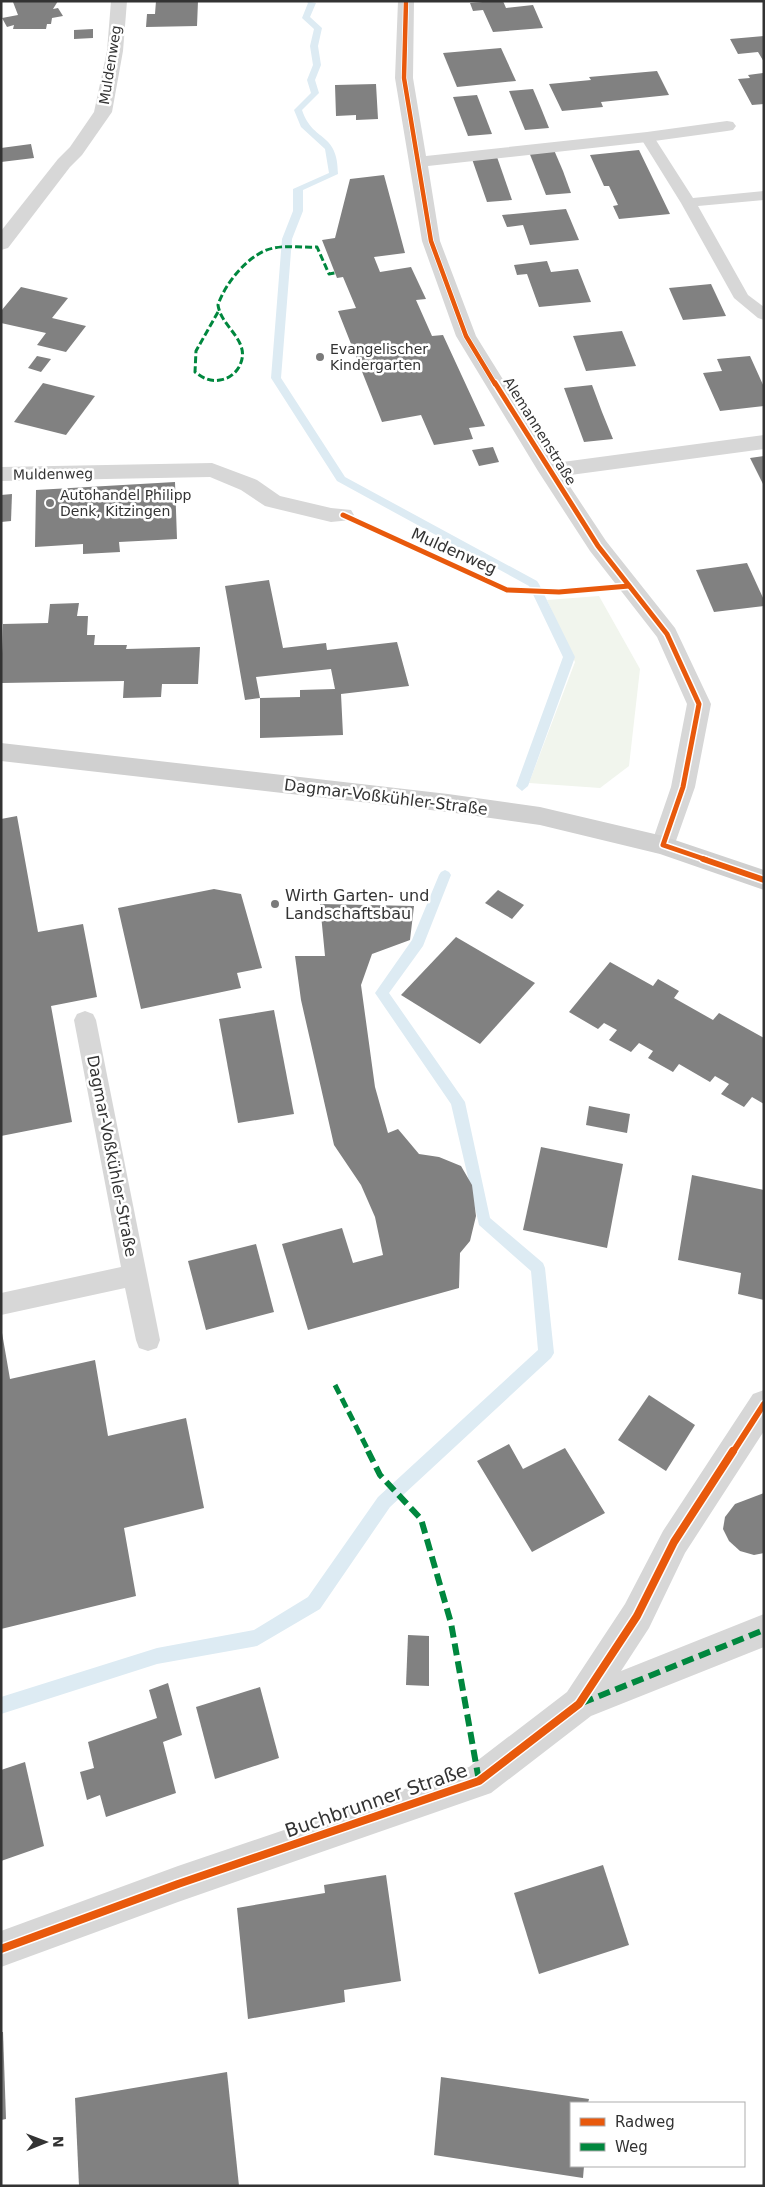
<svg xmlns="http://www.w3.org/2000/svg" width="765" height="2187" font-family="'DejaVu Sans',sans-serif">
<style>
.green{fill:#f1f5ed}
.lines{fill:none;stroke-linecap:round;stroke-linejoin:round}
.stream{fill:#ddebf3;fill-rule:evenodd}
.building{fill:#818181}
.lane{fill:#d7d7d7;fill-rule:evenodd}
.street{fill:#d7d7d7;fill-rule:evenodd}
.secondary{fill:#d0d0d0;fill-rule:evenodd}
.quiet-far2{stroke:#00873e;stroke-width:3;stroke-dasharray:7 3;stroke-linecap:butt}
.quiet-far1{stroke:#00873e;stroke-width:5;stroke-dasharray:10 5;stroke-linecap:butt}
.quiet{stroke:#00873e;stroke-width:6;stroke-dasharray:12 6;stroke-linecap:butt}
.cycleway-far3-casing{stroke:#fff;stroke-width:6}
.cycleway-far2-casing{stroke:#fff;stroke-width:8}
.cycleway-far1-casing{stroke:#fff;stroke-width:9}
.cycleway-casing{stroke:#fff;stroke-width:11}
.cycleway-far3{stroke:#e8590c;stroke-width:4.5}
.cycleway-far2{stroke:#e8590c;stroke-width:5}
.cycleway-far1{stroke:#e8590c;stroke-width:6}
.cycleway{stroke:#e8590c;stroke-width:8}
.poi-dot{fill:#7a7a7a;stroke:#fff;stroke-width:2}
.labels{text-anchor:middle;dominant-baseline:central;stroke-width:5;stroke-linejoin:round;paint-order:stroke}
.far-street-label{font-size:14px;fill:#333;stroke:#fff}
.far-poi-label{font-size:14px;fill:#333;stroke:#fff;text-anchor:start}
.street-label{font-size:16px;fill:#333;stroke:#fff}
.poi-label{font-size:16px;fill:#333;stroke:#fff;text-anchor:start}
.near-street-label{font-size:19px;fill:#333;stroke:#fff}
</style>
<rect width="100%" height="100%" fill="#fff"/>
<path class="green" d="M599,596L640,669L629,766L600,788L529,783L575,662L547,600Z"/>
<g class="lines">
<g class="stream">
<path d="M306,1L316,3L310,17L322,28L318,46L321,65L315,80L319,93L302,110C313,143 338,131 338,174L303,190V211L292,239L281,378L345,477L537,581L539,584L575,657L528,786L522,791L516,786L563,657L529,586L337,481L271,378L282,239L293,211V189L329,173L325,149L301,127L294,110L311,93L307,80L313,65L310,46L314,29L302,18L308,3Z"/>
<path d="M445,870L449,872L451,875L423,946L389,993L465,1102L490,1218L543,1263L545,1268L554,1353L551,1358L390,1507L320,1609L257,1646L157,1664L1,1714V1697L157,1648L254,1630L308,1597L378,1497L538,1350L531,1271L479,1225L451,1104L375,993L412,940L439,875L441,872Z"/>
</g>
</g>
<g class="building">
<path d="M19,1H58L53,9L58,8L63,16L52,18L51,24H47L46,29H13L14,25L7,27L2,18L18,15L13,2Z"/>
<path d="M156,1H198L197,26L146,27L147,14H155Z"/>
<path d="M495,1H503L506,8L533,5L543,28L493,32L483,10L473,11L470,3Z"/>
<path d="M93,29V38L74,39V30Z"/>
<path d="M764,36V62L758,52L738,54L730,39Z"/>
<path d="M501,48L516,81L457,87L443,53Z"/>
<path d="M657,71L669,95L601,102L603,107L562,111L549,84L591,80L589,77Z"/>
<path d="M763,73L764,104L752,105L738,79L750,78L748,75Z"/>
<path d="M376,84L378,119L356,120V115L336,116L335,85Z"/>
<path d="M533,89L541,108L549,128L525,130L509,91Z"/>
<path d="M477,95L492,134L468,136L453,97Z"/>
<path d="M31,144L34,158L1,162V148Z"/>
<path d="M554,150L563,171L571,193L546,195L529,152Z"/>
<path d="M639,150L670,214L619,219L613,206L618,205L609,186H604L590,155Z"/>
<path d="M497,157L512,200L487,202L472,159Z"/>
<path d="M384,175L405,253L374,257L380,272L411,267L426,299L416,300L432,336L443,335L485,426L469,428L473,439L434,445L421,415L382,422L338,311L356,308L343,277L337,278L322,240L335,238L350,179Z"/>
<path d="M566,209L579,240L530,245L523,225L507,227L502,215Z"/>
<path d="M547,261L551,272L578,269L591,302L539,307L527,274L517,275L514,265Z"/>
<path d="M711,284L726,316L683,320L669,288Z"/>
<path d="M21,287L68,298L52,318L86,326L66,352L37,345L46,333L1,323V311Z"/>
<path d="M622,331L636,366L586,371L573,336Z"/>
<path d="M37,356L51,359L41,372L28,368Z"/>
<path d="M750,356L764,387V406L720,411L703,373L722,371L717,359Z"/>
<path d="M43,383L95,396L66,435L14,422Z"/>
<path d="M592,385L602,412L613,439L584,442L564,388Z"/>
<path d="M493,447L499,462L479,466L472,450Z"/>
<path d="M764,456V486L750,458Z"/>
<path d="M175,482L177,539L119,542L120,552L83,554V544L35,547L36,490Z"/>
<path d="M12,494L11,521L1,522V495Z"/>
<path d="M747,563L764,600V606L714,612L696,570Z"/>
<path d="M269,580L283,648L326,643L327,650L397,642L409,686L341,694L343,735L260,738V698L300,697V690L335,689L331,669L256,677L260,698L245,700L225,586Z"/>
<path d="M79,603L77,616H88L87,635H95L94,645H127L126,649L200,647L198,684H162L161,697L123,698L124,681L1,683L3,624L48,623L50,604Z"/>
<path d="M17,816L38,932L83,924L97,997L51,1006L72,1122L1,1136V819Z"/>
<path d="M214,889L241,894L262,968L237,973L241,988L141,1009L118,908Z"/>
<path d="M498,890L524,905L512,919L485,903Z"/>
<path d="M320,904L414,906L410,940L372,954L361,985L375,1087L388,1133L398,1129L419,1154L439,1157L461,1166L472,1185L476,1216L470,1241L460,1253L459,1288L308,1330L282,1244L342,1228L353,1263L383,1255L375,1217L361,1185L334,1145L301,1000L295,956H325Z"/>
<path d="M456,937L535,983L480,1044L401,995Z"/>
<path d="M610,962L653,986L658,979L679,991L674,998L713,1020L719,1013L764,1038V1104L752,1097L744,1107L721,1094L729,1084L715,1076L710,1082L679,1064L673,1072L648,1058L653,1051L639,1043L631,1052L609,1040L617,1030L604,1023L598,1029L569,1012Z"/>
<path d="M274,1010L294,1114L238,1123L219,1019Z"/>
<path d="M589,1106L630,1114L627,1133L586,1125Z"/>
<path d="M541,1147L623,1164L607,1248L523,1230Z"/>
<path d="M692,1175L764,1190V1300L738,1294L741,1273L678,1260Z"/>
<path d="M256,1244L274,1312L206,1330L188,1261Z"/>
<path d="M1,1327L10,1379L95,1360L108,1436L186,1418L204,1508L124,1528L136,1596L1,1629Z"/>
<path d="M649,1395L695,1425L666,1471L618,1440Z"/>
<path d="M509,1444L523,1469L565,1448L605,1513L532,1552L477,1461Z"/>
<path d="M764,1493V1553L754,1555L740,1551L729,1541L723,1529L725,1517L735,1504Z"/>
<path d="M408,1635L429,1636V1686L406,1685Z"/>
<path d="M168,1683L182,1735L163,1742L176,1793L106,1817L100,1795L87,1800L80,1772L94,1768L88,1742L157,1718L149,1690Z"/>
<path d="M260,1687L279,1758L215,1779L196,1707Z"/>
<path d="M25,1762L44,1846L1,1861V1770Z"/>
<path d="M603,1865L629,1945L539,1974L514,1893Z"/>
<path d="M386,1875L401,1981L344,1990L345,2002L248,2019L237,1908L325,1893L324,1885Z"/>
<path d="M1,2032H3L6,2119L1,2120Z"/>
<path d="M227,2072L239,2186H79L75,2098Z"/>
<path d="M441,2077L589,2099L588,2103H571V2166H584L583,2178L434,2155Z"/>
</g>
<g class="lines">
<g class="lane">
<path d="M647,133L652,134L693,198L764,191V200L698,206L748,295L764,307V320L758,318L734,298L681,203L640,137L642,134Z"/>
<path d="M85,1011L93,1014L96,1020L160,1340L157,1348L148,1351L139,1348L136,1340L125,1288L1,1315V1293L121,1267L74,1020L77,1014Z"/>
</g>
<g class="street">
<path d="M111,1H127L123,51L112,112L82,155L70,167L8,248L1,250V231L58,159L70,147L94,112L107,51Z"/>
<path d="M398,1H414L413,78L426,156L647,132L727,121L733,122L736,126L733,130L727,131L647,142L428,166L440,241L476,336L555,463L764,435V449L563,476L606,541L675,628L711,704L695,787L672,852L663,854L654,852L651,845L671,787L687,704L657,637L590,551L538,471L456,336L422,241L395,78Z"/>
<path d="M212,463L257,480L280,496L331,508L351,510L354,515L351,520L331,522L273,508L265,506L241,490L210,477L1,481V467Z"/>
<path d="M764,1390V1431L685,1553L649,1628L621,1671L764,1614V1647L591,1716L491,1793L178,1902L1,1967V1931L178,1866L469,1767L567,1692L625,1604L663,1531L753,1394Z"/>
</g>
<path class="secondary" d="M1,743L448,794L540,807L663,836L764,870V890L660,854L540,825L448,812L1,761Z"/>
<path class="quiet-far2" d="M218,312L196,351L195,372C203,378 210,382 220,380C228,379 235,374 239,367C253,341 221,328 218,305C225,283 250,252 274,248C288,245 303,248 317,247L329,274L335,273"/>
<path class="quiet-far1" d="M335,1385L369,1452"/>
<g class="quiet">
<path d="M368,1451L380,1475L421,1519L451,1623L479,1781"/>
<path d="M582,1703L764,1630"/>
</g>
<defs>
<path id="cycleway-far3" d="M406,1L404,78L431,241L466,336L495,384"/>
<g id="cycleway-far2">
<path d="M495,383L598,546L667,634L699,704L683,787L663,845L707,860"/>
<path d="M343,515L507,590L559,592L629,586"/>
</g>
<g id="cycleway-far1">
<path d="M703,859L764,880"/>
<path d="M733,1452L764,1404"/>
</g>
<path id="cycleway" d="M1,1949L178,1884L479,1781L579,1704L637,1616L674,1542L733,1451"/>
</defs>
<use href="#cycleway-far3" class="cycleway-far3-casing"/>
<use href="#cycleway-far2" class="cycleway-far2-casing"/>
<use href="#cycleway-far1" class="cycleway-far1-casing"/>
<use href="#cycleway" class="cycleway-casing"/>
<use href="#cycleway-far3" class="cycleway-far3"/>
<use href="#cycleway-far2" class="cycleway-far2"/>
<use href="#cycleway-far1" class="cycleway-far1"/>
<use href="#cycleway" class="cycleway"/>
</g>
<g class="poi-dot">
<circle cx="320" cy="357" r="5"/>
<circle cx="50" cy="503" r="5"/>
<circle cx="275" cy="904" r="5"/>
</g>
<g class="labels">
<g class="far-street-label">
<text transform="translate(110 65) rotate(-81)">Muldenweg</text>
<text transform="translate(540 431) rotate(58)">Alemannenstraße</text>
<text transform="translate(53 474) rotate(-1)">Muldenweg</text>
</g>
<g class="far-poi-label">
<text x="330" y="349">Evangelischer<tspan x="330" dy="16">Kindergarten</tspan></text>
<text x="60" y="495">Autohandel Philipp<tspan x="60" dy="16">Denk, Kitzingen</tspan></text>
</g>
<g class="street-label">
<text transform="translate(454 551) rotate(24)">Muldenweg</text>
<text transform="translate(386 797) rotate(7)">Dagmar-Voßkühler-Straße</text>
<text transform="translate(112 1156) rotate(79)">Dagmar-Voßkühler-Straße</text>
</g>
<g class="poi-label">
<text x="285" y="895">Wirth Garten- und<tspan x="285" dy="18">Landschaftsbau</tspan></text>
</g>
<g class="near-street-label">
<text transform="translate(376 1800) rotate(-19)">Buchbrunner Straße</text>
</g>
</g>
<rect width="765" height="2187" fill="none" stroke="#333333" stroke-width="5"/>
<rect x="570" y="2102" width="175" height="65" fill="#ffffff" stroke="#adadad"/>
<rect x="580" y="2118" width="25" height="8" fill="#e8590c" stroke="#adadad"/>
<text x="615" y="2127" font-size="15" fill="#333333">Radweg</text>
<rect x="580" y="2143" width="25" height="8" fill="#00873e" stroke="#adadad"/>
<text x="615" y="2152" font-size="15" fill="#333333">Weg</text>
<g transform="translate(45 2142) rotate(89)" stroke="#ffffff" stroke-width="4" paint-order="stroke">
<path d="M0-4L9 19L0 12L-9 19Z" fill="#333333"/>
<text y="-8" font-size="14" font-weight="bold" text-anchor="middle" fill="#333333">N</text>
</g>
</svg>
